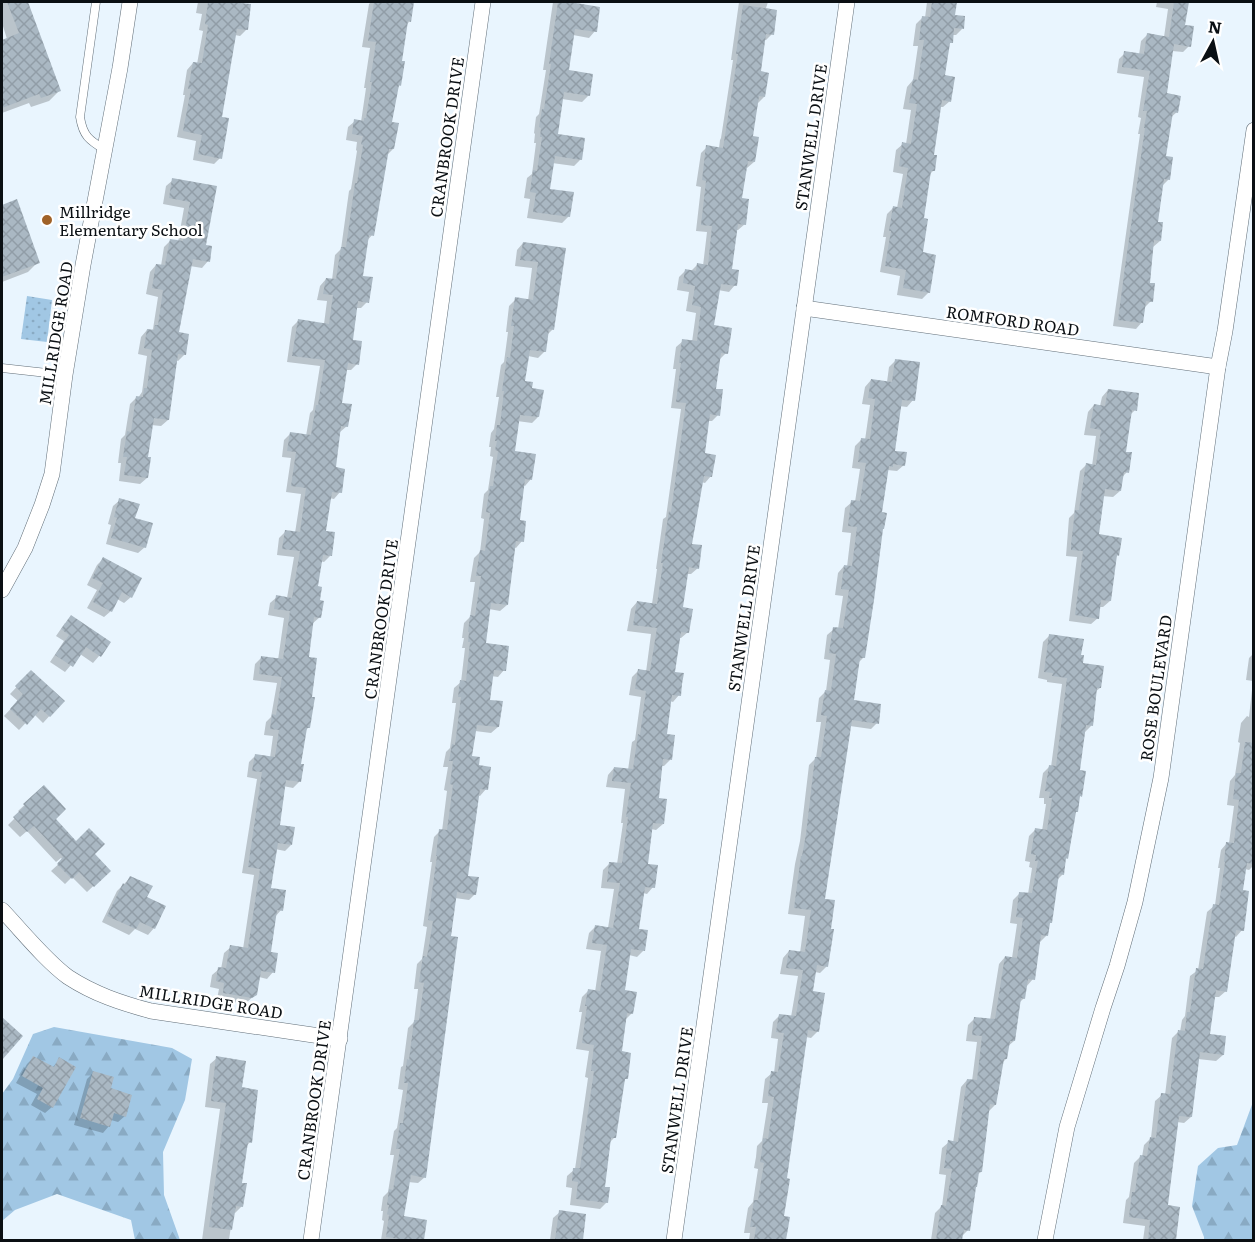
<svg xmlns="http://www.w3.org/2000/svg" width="1255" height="1242" font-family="Literata,serif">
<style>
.forest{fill:url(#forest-firs)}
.park{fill:url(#park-dots)}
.shadow{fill:#0003}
.building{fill:url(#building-cross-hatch)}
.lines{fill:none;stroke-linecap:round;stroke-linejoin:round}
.lane-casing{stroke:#616e78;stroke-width:9}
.street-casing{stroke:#616e78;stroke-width:16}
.lane{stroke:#fff;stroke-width:8}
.street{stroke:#fff;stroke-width:15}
.poi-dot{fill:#a06228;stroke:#fff;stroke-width:2}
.labels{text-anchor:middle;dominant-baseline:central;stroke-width:5;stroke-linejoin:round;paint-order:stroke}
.street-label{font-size:16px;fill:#0a0f13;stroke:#fff}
.poi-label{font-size:16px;fill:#0a0f13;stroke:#fff;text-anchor:start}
</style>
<defs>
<pattern id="forest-firs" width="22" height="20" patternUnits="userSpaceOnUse" patternTransform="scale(1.5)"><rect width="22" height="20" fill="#a1c7e4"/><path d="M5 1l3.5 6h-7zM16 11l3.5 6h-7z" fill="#89aac3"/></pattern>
<pattern id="park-dots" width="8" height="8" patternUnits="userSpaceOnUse" patternTransform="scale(1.5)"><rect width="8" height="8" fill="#a1c7e4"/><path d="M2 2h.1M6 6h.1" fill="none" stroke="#89aac3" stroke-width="1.8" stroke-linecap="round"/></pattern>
<pattern id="building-cross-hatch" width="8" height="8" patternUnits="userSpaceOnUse" patternTransform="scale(1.5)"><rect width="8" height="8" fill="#aab8c3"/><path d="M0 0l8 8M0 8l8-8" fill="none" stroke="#919da7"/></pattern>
</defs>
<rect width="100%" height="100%" fill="#e9f5fe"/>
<g class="forest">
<path d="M54,1027L172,1048L192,1059L185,1100L163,1152L164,1195L180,1240H135L131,1220L57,1194L15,1210L2,1221V1094L13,1079L33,1034Z"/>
<path d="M1253,1102V1240H1204V1237L1192,1206L1198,1166L1218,1148L1237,1145Z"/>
</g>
<path class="park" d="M27,296L52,300L47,342L21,339Z"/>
<g class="shadow">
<path d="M2,2H26L59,91L49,101L31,107L29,103L2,113V41L7,39L2,23Z"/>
<path d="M198,2H233L246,30L240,36L235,35L220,118V158L214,164L193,160L196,141L177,137L185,95H183L187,70L193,63L197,64L203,31L199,30L202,14L196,13Z"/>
<path d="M371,2H413L410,21L406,25L401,62L400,85L396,89L391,124L393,149L387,155L372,235L367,241L361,277L367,302L361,308H356L351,341L357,364L351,370H346L341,404L347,426L340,432H339L334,468L340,492L334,499L329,498L324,532L331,555L324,562L320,561L316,587L320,617L312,624L307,658L308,728L305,731L299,765L300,781L293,788L283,786L278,826L291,845L285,851L275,849L269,889L281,910L275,917L270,953L273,972L267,979L259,977L256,994L245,1004L217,999L219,989L210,987L212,975L219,969H221L224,953L231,947L243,949L254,875L242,873L257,779L247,777L249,762L255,756L270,758L273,736L264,735L266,722L271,717L277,683L253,680L255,664L262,657L278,660L284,618L268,615L270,603L277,597L287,598L294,557L277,555L279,538L286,531L295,533L301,494L286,492L291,458L282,457L284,440L290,434L306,436L310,413L313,410L320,366L287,362L292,327L298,321L324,324L327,301L317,300L320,286L326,279L332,280L335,255L341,249L349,191L351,189L357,151L356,150L357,142L346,140L348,127L355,121L361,122L366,88H364L370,48L362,47L369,4Z"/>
<path d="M553,2H575V4L595,31L589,38L573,35L567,71L588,96L582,102L562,99L557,135L580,160L574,166L552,163L549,190L569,216L562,223L527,218L530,199L524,198L527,178L532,174L536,143H534L535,134L534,133L536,117L539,114L546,70H543Z"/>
<path d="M739,2H768L766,8L776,10L772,34L766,40H763L759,73L764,97L758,103L751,137L754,162L747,168H745L741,199L745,224L738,230H736L731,270L735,285L729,292L718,290L713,327L726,353L720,359L714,390L718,415L712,421H708L704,454L711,476L705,483L701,482L690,545L698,568L691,574H687L681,609L688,632L681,638H679L674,673L679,695L673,702L670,701L665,735L670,760L664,766H661L657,799L663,824L656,830L651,829L646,865L653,887L647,894L643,893L638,930L644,950L637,957L629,955L623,991L632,1013L626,1019L620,1053L626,1078L623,1082L614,1138L609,1143L604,1188L607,1202L600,1209L570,1205L572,1188L566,1187L567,1176L575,1169L588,1078L585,1077L589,1051L576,1049L582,1012H579L582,997L588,991L595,992L601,951L586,949L589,933L595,927L608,928L614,889L601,888L603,870L610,863L617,864L623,823H621L625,789L606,787L608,775L614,768L628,770L632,742L635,740L641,697L629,695L632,677L638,671L646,672L651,634L627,631L631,609L637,602L652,604L657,569H656L663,519L666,517L681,409L671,408L676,369H673L676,347L683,341L692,342L696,313L686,311L689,292L677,290L679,277L685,271L690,272L697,265L703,266L707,232L696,231L701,187L696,186L701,153L707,147L719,148L720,140L721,138L733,60H731Z"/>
<path d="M927,2H955L954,16L962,29L956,35H952L951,42L948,46L944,76L950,101L943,107H940L933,156V171L929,175L922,220L921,254L929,292L922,299L897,295L900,276L880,272L886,237H883L887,214L893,208H897L903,174L893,172L896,150L903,144H906L911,110L903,109L907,87L913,80L918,46H913L916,24L922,18H925Z"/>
<path d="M1157,2H1187L1184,27L1189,46L1183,52L1172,51L1166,95L1177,112L1170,118L1164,158L1169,179L1162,186L1156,223L1160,241L1153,247L1149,284L1151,301L1145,307L1142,322L1136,329L1113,326L1140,134H1138L1141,118L1138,117L1144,77L1117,73L1119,59L1125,53L1139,55L1141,41L1147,35L1164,37L1168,9L1156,7Z"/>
<path d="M173,180L215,187L204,246L208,261L202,268L190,266L178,334L185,354L178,361L176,360L168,420L161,426L151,425L146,458L147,478L140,484L119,481L121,463H118L121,439L125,435L130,404L136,398H138L142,392L147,356L138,354L141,337L147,330L151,331L153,329L158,297L146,294L150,272L156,265L161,266L164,247L171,240L178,242L184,208L163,204L166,186Z"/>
<path d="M2,203L38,262L28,272L2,282Z"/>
<path d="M523,243L565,249L553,329L547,335L545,351L538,358L528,356L524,382L530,390L538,417L532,423L517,421L513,453L531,479L525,486L523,485L518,522L522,541L516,548L514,547L507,605L500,611L489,609L485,645L504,670L498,677L491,676L488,701L498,727L491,733L475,731L470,757L478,766L486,789L480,796L477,795L466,877L475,894L469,900L455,898L425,1177L418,1183L408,1182L403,1218L425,1221L422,1240H381L384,1221L382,1220L383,1211H381L383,1197L388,1192L394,1155H390L394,1131L397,1128L403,1090L398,1089L401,1067L403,1066L408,1028L414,1022L418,989H414L417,964L422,959L427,927L423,926L432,862H430L434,837L440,831H442L447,791L444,790L448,767H443L446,752L450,748L456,703H452L454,688L461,682L465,648H462L464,638H462L464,623L470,617L475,582H470L474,558L480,552L484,519L481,518L484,494L488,490L493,457L490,456L491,447H489L491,433L494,429L499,397H496L501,365L504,362L508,332H506L509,306L516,299L528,301L532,268L515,266L517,250Z"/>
<path d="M896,360L913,400L907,407L899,406L893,452L904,465L897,471L887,470L863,658L858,663L852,702L877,723L871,729L850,726L824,900L827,966L820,973L815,972L811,993L818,1031L811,1038L806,1037L786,1180L781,1240H749L750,1233H744L748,1208L753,1202L758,1169L754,1168L756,1157L757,1146L762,1141L768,1103H762L765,1079L772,1073H774L778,1039L771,1038L773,1022L780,1015L791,1017L798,976L780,974L783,958L789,951L800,953L805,916L788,914L795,864L800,841L809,765L816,758L821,722H816L819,698L826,691L830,660L824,659L827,635L834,629H838L843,596L835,595L838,573L844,566L847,567L851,533L842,532L845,508L852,502H855L860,469L852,468L855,446L862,439L865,440L870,405L862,404L865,387L871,380L887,382L889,367Z"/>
<path d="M1108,390L1135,410L1130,415L1125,453L1127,472L1121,478L1120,491L1113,497L1102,496L1097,536L1118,555L1115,558L1110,601L1103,607H1099L1098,618L1091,624L1069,621L1077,557L1066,556L1069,518L1074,513L1080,471L1086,465L1092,466L1096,436L1084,435L1088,412L1094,405L1100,406L1102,397Z"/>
<path d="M120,500L134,519L145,547L138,553L106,544L111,525L108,524L113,506Z"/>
<path d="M103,559L131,597L124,603L117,599L111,611L104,617L87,608L97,590L87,585L97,565Z"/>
<path d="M65,623L109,643L99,656L93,663L80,654L65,672L50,662L64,641L56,636Z"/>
<path d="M1049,636L1080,656L1081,664L1100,688L1095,692L1091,726L1085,732L1078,771L1080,796L1078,798L1074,813L1067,858L1065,860L1063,874L1057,880L1051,922L1048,925L1047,935L1040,942H1039L1033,979L1026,987L1024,998L1018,1004L1014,1041L1007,1047L1006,1059L1002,1063L995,1105L988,1112L981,1172L977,1175L968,1230L961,1237V1240H931L935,1213L942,1206L946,1175L939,1174L942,1148L949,1142L953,1143L961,1087L967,1080L972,1081L977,1042L966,1041L968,1025L975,1018L990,1020L999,964L1005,957L1012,958L1017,924L1010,923L1013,900L1020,893L1028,894L1032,868L1029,867L1030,862L1025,861L1029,836L1035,830L1042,831L1046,804H1044V798H1039L1043,773L1049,767H1051L1062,684L1047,682V680L1038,678L1043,642Z"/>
<path d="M1254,653V865L1249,870L1245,869L1242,891V930L1236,937L1234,936L1226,991L1219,997H1213L1208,1035L1223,1055L1216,1061L1198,1059L1191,1117L1184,1123L1177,1122L1166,1206L1178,1208L1174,1240H1143L1145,1226L1123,1223L1126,1200L1129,1197L1134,1163L1140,1157H1142L1144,1145L1151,1138L1155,1101L1162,1095H1165L1172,1038L1178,1032H1180L1182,1020L1185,1016L1190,976L1198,970L1207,912L1215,905L1220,868H1218L1221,850L1227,843H1229L1234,806L1227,805L1230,781L1235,775L1240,743L1238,742L1241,723L1247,716L1249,717L1253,681L1246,680L1249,658Z"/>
<path d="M31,672L63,701L43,723L34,714L19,730L4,716L18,701L10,694Z"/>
<path d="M44,787L54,819L76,843L93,854L109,871L87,892L72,877L65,884L51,871L63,860L61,858L56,862L27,831L20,837L8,825L20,813L18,811Z"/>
<path d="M130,878L145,898L154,928L148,935L135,929L129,935L102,922L117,891Z"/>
<path d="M2,1019L21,1036L2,1057Z"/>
<path d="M34,1057L52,1068L60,1059L52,1107L45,1113L31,1105L37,1094L16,1083L27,1064Z"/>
<path d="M217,1058L240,1089L250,1142L246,1147L240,1184L242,1206L235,1213L233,1212L229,1240H202L220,1109L205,1107L210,1064Z"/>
<path d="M93,1073L109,1089L125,1116L118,1122L111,1120L109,1126L103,1133L74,1125L87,1079Z"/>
<path d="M560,1212L585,1215L581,1240H550L553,1218Z"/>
</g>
<g class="building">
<path d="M7,2H28L61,91L41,98L39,94L2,108V40L19,33Z"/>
<path d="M208,2H230L251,4L248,30L237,29L222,117L229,118L222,159L198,154L202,135L183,131L191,89H188L193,62L202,63L208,25L205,24Z"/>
<path d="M374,2H414L411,22L408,21L402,61H405L401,86L399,85L392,122L399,123L394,149H389L374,236L369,235L363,276L373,277L369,303L358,301L353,340L362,341L359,365L348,363L342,403L352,404L348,427L341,426L336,467L345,469L342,493L332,492L326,531L335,532L332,556L323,555L318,586L322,587L320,600L324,601L321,618L314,617L309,657L317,658L312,697H315L310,728H307L301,764H304L301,782L286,780L280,825L295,827L292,845L278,843L271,888L286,890L283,911L277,910L271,952L278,953L275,973L261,971L257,995L252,998L223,993L224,983L216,981L218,967L226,968L230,945L248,948L260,869L248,867L262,772L252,771L255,754L275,757L279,730L270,729L272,714L276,715L282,677L259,674L261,656L283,659L290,611L274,609L276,595L292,598L300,551L282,549L285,530L300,532L306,488L291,486L296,452L287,451L290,432L311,435L316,405H318L325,360L292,356L298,319L329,324L333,295L323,294L326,278L336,279L341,247H346L355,183H357L363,145L361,144L363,136L352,134L354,119L364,121V118H366L372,82H370L376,42L368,41Z"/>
<path d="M558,2H577L576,3L600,7L597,32L575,29L569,70L593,74L590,96L564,92L558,134L585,138L582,160L555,156L550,189L574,192L570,217L533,212L536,193L530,192L533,170L537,171L542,137H540L541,128L539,127L542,109H544L551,64H549Z"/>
<path d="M932,2H957L955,15L965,16L964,29L954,28L953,43H950L945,75L955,77L951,102L942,100L934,155H937L935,171H931L924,218L928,219L923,252L936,255L930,293L903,288L906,270L885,266L891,231H889L893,206L902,208L908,168L899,166L902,142L911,144L917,104L909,103L913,79L918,80L924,40H919L922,16L930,17Z"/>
<path d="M1174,2H1189L1185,25L1194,26L1191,47L1174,44L1167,93L1181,96L1178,113L1173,112L1166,156L1173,157L1170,180L1164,179L1158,222H1163L1161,241L1154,240L1150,283H1155L1153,302L1146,301L1143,323L1118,320L1125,267L1145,128H1144L1147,111H1143L1150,71L1122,67L1124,51L1144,54L1147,33L1169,37Z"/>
<path d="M743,5L777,10L774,35L766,34L761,71L769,73L765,97L759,96L753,136L759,137L755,162L748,161L742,198L749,199L746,225L738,224L732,269L739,270L737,286L721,284L714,325L732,328L728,354L721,353L716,389H723L720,416L710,414L705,453L716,455L712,477L704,476L692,544L702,545L699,569L689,567L683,607L693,609L689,633L681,632L675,672L684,673L682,684L681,696L672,695L667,734L675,735L672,760L663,759L659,798L667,799L664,824L653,823L648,864L658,865L655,888L645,887L639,929L648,930L645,951L631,949L625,990L637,992L633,1014L627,1013L622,1051L631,1053L628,1079H625L616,1138H611L605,1187H610L608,1203L576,1199L578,1182L572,1181L573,1168H580L594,1071H591L594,1045L582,1043L587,1006H585L588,989L600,991L607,945L592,943L595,925L613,928L620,883L607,882L609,862L622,863L628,817H626L631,783L612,781L614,767L633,769L638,734L640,735L646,691L635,689L638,669L650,671L657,628L633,625L637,601L657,604L663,563H661L669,511L671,512L686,403L676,402L681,363H679L682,339L697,341L701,307L692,305L695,286L683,283L685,269L696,271L697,263L708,265L712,226L701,225L706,181L702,180L706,145L723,148L738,54H736Z"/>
<path d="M172,178L217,186L206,245L212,246L210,262L193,259L179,332L189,334L186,355L178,354L169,420L154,418L148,457H151L148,478L124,475L127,457H123L127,431L131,432L136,396L143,397L144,388H147L152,350L144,348L147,329L154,330L155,325H158L163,290L152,288L156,264L165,265L170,239L183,241L190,202L169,198Z"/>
<path d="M17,199L40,263L2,277V205Z"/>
<path d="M523,242L566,248L554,330L549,329L546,352L530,350L525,381L533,382L532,388L544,390L539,417L520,415L515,451L536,454L532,480L525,479L520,520L526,521L524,542L516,541L508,605L491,603L486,643L509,646L506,671L494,670L490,700L503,701L499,727L477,725L472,756L480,757L479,765L491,767L488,790L480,789L468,876L479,877L476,895L457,892L451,936L458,937L426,1178L411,1175L404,1216L427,1220L424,1240H407L386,1237L389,1215L387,1214L389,1205H387L389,1189L393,1190L400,1149H396L400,1123H403L408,1083H404L407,1059L409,1060L414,1020H419L424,983L419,982L423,956L427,957L433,921L428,920L437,856H436L439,829L447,830L453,785L450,784L453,761H449L452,744L455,745L461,697H458L460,680L466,681L470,642H468L469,632H468L470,615L475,616L481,576H476L480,550L485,551L490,513L486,512L490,486H493L498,451L495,450L497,441H495L497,425H500L504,391H502L507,357L510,358L514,326H511L515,297L533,300L538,262L520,260Z"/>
<path d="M895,359L920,362L915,401L902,400L895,451L907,452L905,466L893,464V467L889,466L882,512L887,513L884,529H883L874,600L865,658H860L854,700L881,704L879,724L852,720L825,899L835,900L831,929H834L828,967L817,965L813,991L825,993L819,1032L808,1030L787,1178L790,1179L784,1216L790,1217L786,1240H754L756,1227H750L754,1200H758L764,1163L760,1162L762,1150L763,1138L768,1139L774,1097L768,1096L771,1071L778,1072L784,1033L776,1032L779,1014L796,1016L803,970L786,968L789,950L805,952L811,910L794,908L801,856H802L806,834L815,757H821L827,716L821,715L825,690L831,691L836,654L829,653L833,627L843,628L849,590L841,589L844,565L852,566L857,527L848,526L851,500L860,501L866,463L858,462L861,438L870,439L875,399L868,398L871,379L892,382Z"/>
<path d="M1108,389L1139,393L1137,411L1132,410L1126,452H1132L1129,473L1124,472L1121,491L1105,489L1099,534L1122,538L1119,556L1117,555L1111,601L1101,600L1099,619L1075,615L1083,551L1071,550V545L1075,510H1079L1086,463L1096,465L1101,430L1090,428L1094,404L1105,406Z"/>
<path d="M119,498L140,504L135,518L153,523L146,548L111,538L117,518L114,517Z"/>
<path d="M103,557L142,578L132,598L122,592L112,612L93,602L103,583L92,578Z"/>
<path d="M71,615L111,642L101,657L86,647L73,667L55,655L69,635L61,629Z"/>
<path d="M1049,634L1084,639L1081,655H1084L1083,663L1104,666L1101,688H1097L1093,726L1086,725L1080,770L1086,771L1082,797L1080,796L1078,812H1076L1068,859L1066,858L1064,875L1059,874L1052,923H1050L1048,936L1041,935L1035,980L1028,979L1025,999L1021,998L1015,1041H1010L1007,1059H1004L996,1105L990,1104L982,1172H979L977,1187H976L970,1231L964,1230L962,1240H936L941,1205L946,1206L952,1169L944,1168L948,1140L958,1142L967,1079L977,1080L982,1036L972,1035L974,1017L995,1019L1005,956L1017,958L1023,918L1016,917L1019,892L1032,893L1038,861H1035L1036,855L1031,854L1035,828L1047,830L1052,798H1049L1050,792L1045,791L1049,765L1056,766L1067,678L1052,676L1053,673L1044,672Z"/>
<path d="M31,670L65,701L50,717L41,709L27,725L10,709L23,694L15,686Z"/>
<path d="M1245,742L1254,743V864L1247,863L1243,890L1249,891L1244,931L1236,930L1227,992L1216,990L1210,1034L1226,1036L1224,1055L1200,1052L1192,1117L1179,1116L1168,1205L1180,1207L1176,1240H1148L1150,1220L1129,1217L1132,1192H1135L1140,1155L1147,1156L1150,1137L1156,1138L1161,1093L1170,1094L1178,1030L1185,1031L1187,1012H1190L1196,968L1203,969L1213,904L1219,905L1225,862H1224L1226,842L1234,843L1239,800L1233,799L1236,773H1241Z"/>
<path d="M44,785L66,809L56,819L76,841L89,828L105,844L95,854L111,871L94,887L79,872L72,879L57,864L63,857L34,826L27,832L13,817L25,806L23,804Z"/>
<path d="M130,876L153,886L147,897L166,906L155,929L140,922L136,929L107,916L123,883L125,885Z"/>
<path d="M2,1017L23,1036L2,1060Z"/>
<path d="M33,1056L54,1067L59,1057L76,1067L53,1108L37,1099L43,1088L22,1076Z"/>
<path d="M216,1056L246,1061L242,1087L258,1090L252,1143L248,1142L242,1183H247L243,1207L236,1206L232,1230L209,1227L226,1103L211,1101Z"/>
<path d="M93,1071L114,1077L111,1088L132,1095L126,1117L114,1113L110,1127L80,1118Z"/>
<path d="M559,1210L586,1214L583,1240H555Z"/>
</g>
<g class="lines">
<defs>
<g id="lane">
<path d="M96,2L80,117C83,136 89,140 105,150"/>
<path d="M2,368L65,375"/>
</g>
<g id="street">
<path d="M804,308L1218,367"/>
<path d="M2,590L25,548L42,505L52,474L65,375L83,265L120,68L130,2"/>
<path d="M2,910C22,931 45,960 68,977C94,994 121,1003 151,1011L340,1039"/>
<path d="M311,1240L483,2"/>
<path d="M674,1240L847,2"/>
<path d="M1045,1240L1067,1127L1103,1008L1117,966L1135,902L1161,778L1218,367L1225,331L1254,130"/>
</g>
</defs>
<use href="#lane" class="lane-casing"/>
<use href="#street" class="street-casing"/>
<use href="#lane" class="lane"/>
<use href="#street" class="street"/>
</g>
<circle class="poi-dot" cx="47" cy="220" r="6"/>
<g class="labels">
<g class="street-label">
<text transform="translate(446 137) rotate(-82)">CRANBROOK DRIVE</text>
<text transform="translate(810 137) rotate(-82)">STANWELL DRIVE</text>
<text transform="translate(1013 320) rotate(8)">ROMFORD ROAD</text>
<text transform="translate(55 333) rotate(-81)">MILLRIDGE ROAD</text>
<text transform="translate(743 618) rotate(-82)">STANWELL DRIVE</text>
<text transform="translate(380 619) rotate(-82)">CRANBROOK DRIVE</text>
<text transform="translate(1155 688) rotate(-82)">ROSE BOULEVARD</text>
<text transform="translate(211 1001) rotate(9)">MILLRIDGE ROAD</text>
<text transform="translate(313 1100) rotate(-82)">CRANBROOK DRIVE</text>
<text transform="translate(676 1100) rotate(-82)">STANWELL DRIVE</text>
</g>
<g class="poi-label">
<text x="59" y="211">Millridge<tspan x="59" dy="18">Elementary School</tspan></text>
</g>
</g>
<rect width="1255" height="1242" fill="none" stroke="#0a0f13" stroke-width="6"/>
<g transform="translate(1213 42) rotate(8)" stroke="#ffffff" stroke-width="4.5" paint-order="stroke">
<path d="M0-4.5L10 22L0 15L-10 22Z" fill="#0a0f13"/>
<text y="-9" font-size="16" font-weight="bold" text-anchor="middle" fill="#0a0f13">N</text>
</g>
</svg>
